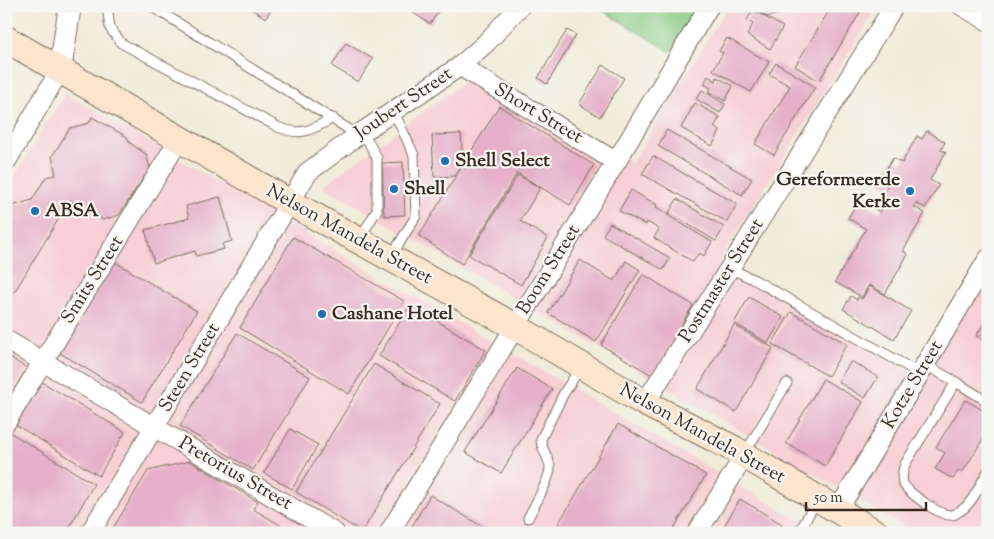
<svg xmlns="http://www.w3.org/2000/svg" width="994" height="539" font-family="'Sorts Mill Goudy',serif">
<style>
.built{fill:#f7cfd4}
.park{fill:#8acc85;stroke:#627b52}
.building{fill:#e5b0c8}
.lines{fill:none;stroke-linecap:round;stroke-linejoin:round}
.service-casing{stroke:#7b6e60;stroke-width:11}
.minor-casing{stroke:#7b6e60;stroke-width:21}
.tertiary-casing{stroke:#7b6e60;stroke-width:24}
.secondary-casing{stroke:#7b6e60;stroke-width:28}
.service{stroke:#fff;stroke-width:9}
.minor{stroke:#fff;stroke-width:19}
.tertiary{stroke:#fff;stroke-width:22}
.secondary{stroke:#fbe5cf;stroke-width:26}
.poi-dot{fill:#1f6fb2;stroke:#f6f6f2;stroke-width:2}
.labels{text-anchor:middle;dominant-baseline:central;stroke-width:4.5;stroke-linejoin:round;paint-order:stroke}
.street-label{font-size:19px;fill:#3b2a1e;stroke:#f6f6f2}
.poi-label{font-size:19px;font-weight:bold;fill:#3b2a1e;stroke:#f6f6f2;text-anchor:start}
</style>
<rect width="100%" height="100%" fill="#f6f6f2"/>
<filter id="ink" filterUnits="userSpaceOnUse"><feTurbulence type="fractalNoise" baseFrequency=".02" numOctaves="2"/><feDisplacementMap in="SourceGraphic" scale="10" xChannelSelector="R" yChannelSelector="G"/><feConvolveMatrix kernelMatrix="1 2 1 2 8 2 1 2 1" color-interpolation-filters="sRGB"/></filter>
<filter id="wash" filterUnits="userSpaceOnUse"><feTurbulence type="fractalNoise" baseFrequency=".0096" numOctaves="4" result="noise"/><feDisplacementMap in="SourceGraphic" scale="20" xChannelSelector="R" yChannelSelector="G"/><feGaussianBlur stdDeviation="1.12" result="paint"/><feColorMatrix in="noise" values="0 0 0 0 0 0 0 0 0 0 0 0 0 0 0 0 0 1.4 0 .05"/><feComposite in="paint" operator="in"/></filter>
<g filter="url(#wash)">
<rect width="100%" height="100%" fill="#f1ecda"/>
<g class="built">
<path d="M728,6H878L719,261L921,379L988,271V533H915L323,186L477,72L632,163Z"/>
<path d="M65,93L821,533H6V191Z"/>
</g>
<path class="park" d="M595,6H699L671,52Z"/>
<g id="blocks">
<g class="building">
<path d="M246,6H273L266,18Z"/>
<path d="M403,6H442L430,24Z"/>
<path d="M751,6H798L796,9L767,17Z"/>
<path d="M832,6H864L819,81L795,66Z"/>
<path d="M753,10L783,27L770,49L747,35L753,24L747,20Z"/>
<path d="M567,30L576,35L547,84L538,78Z"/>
<path d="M727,38L769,62L751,92L713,70L723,53L719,51Z"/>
<path d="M346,43L373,59L358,82L332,66Z"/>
<path d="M776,63L815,87L774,155L755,144L790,86L769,74Z"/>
<path d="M603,65L624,78L600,117L579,104Z"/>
<path d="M708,76L716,81L717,77L733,86L725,101L709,92L711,88L704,84Z"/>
<path d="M702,90L725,104L720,113L696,99Z"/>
<path d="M695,103L720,117L714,127L720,131L712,146L681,128Z"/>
<path d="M499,106L594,165L570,205L517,173L462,264L419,236Z"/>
<path d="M92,117L127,137L130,143L146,154L150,168L119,215L103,220L70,200L6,306V203L12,206L32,200L46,177L56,175L52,156L70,128L89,123Z"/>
<path d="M667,130L752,179L742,195L658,146Z"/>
<path d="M927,131L945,142L941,150L946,152L930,180L939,185L925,208L916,203L914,207L925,213L903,251L908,254L885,294L869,285L862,297L835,282L866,229L848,218L859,200L880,212L888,198L883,195L888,187L879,181L893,158L902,163L917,136L922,139Z"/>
<path d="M461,134L463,163L455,176L434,177L432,135Z"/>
<path d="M653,156L737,204L727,222L642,174Z"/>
<path d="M403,162L405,215L384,216L382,163Z"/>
<path d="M518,175L540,188L520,221L548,238L521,285L469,255Z"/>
<path d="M631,190L657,205L656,207L668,214L667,215L712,242L704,256L699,253L693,262L654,238L659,229L647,222L646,225L619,211Z"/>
<path d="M220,197L232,241L222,244L224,249L196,256L195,251L154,263L145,230L189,218L186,206Z"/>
<path d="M677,199L724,227L716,241L669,213Z"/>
<path d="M610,223L670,258L663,270L603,235Z"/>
<path d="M293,237L404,301L349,394L240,328Z"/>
<path d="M580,260L614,281L626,261L640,270L596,342L548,313Z"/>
<path d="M115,262L197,311L142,402L60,353Z"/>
<path d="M643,274L693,305L652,375L601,345Z"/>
<path d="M870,286L911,311L894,339L843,309L851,296L857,300L858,297L862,299Z"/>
<path d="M749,297L783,317L768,343L734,323Z"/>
<path d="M410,305L486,350L455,401L379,356Z"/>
<path d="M791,312L847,344L828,376L772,344Z"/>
<path d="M988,317V343L976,336Z"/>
<path d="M734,325L773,348L736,412L697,389Z"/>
<path d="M237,333L310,377L253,470L180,426Z"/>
<path d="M6,355L27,368L6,403Z"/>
<path d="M851,361L878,377L865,398L838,382Z"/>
<path d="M374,364L440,404L362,532L296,492Z"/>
<path d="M517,368L552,389L501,473L465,452Z"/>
<path d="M823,379L863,402L825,466L786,443Z"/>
<path d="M42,382L125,432L99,476L16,425Z"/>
<path d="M965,400L988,413V431L962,473L958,471L953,479L935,469L945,453L936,447Z"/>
<path d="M618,424L706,475L671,533H553Z"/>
<path d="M290,429L318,445L292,489L264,473Z"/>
<path d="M11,433L94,484L66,533H6V441Z"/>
<path d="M190,461L258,502L253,509L294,533H110L148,471Z"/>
<path d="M430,495L493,533H408Z"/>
<path d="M740,499L782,524L777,533H720Z"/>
</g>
</g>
</g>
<g filter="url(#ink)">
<use href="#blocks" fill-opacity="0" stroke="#7b6e60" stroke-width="1"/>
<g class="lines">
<defs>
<g id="service">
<path d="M107,6L110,28L121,43L278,127C302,137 311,130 333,118"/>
<path d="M151,6L358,135"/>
<path d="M360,238L377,210V158L363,132"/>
<path d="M392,255L416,216L414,155L394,112"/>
<path d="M729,268L755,280L919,373"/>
<path d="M924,364L956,382"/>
<path d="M988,402L956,382L905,464C903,470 901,476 903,483C907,492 940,516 951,515C953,515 956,514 958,512C972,506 980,484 988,471"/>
<path d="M745,453L787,383"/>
<path d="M528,518C534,506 551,478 550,466C548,456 541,449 541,439L564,393L580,368"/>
<path d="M799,533L816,501"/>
</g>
<g id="minor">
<path d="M962,6L988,21"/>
<path d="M460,66L616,162"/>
<path d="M6,162L60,70"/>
<path d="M6,340L335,533"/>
<path d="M645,403L894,6"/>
<path d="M6,422L180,138"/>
<path d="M838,510L988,259"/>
<path d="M90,533L308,172L358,135L460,66L486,43L520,6"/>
<path d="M389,533L616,162L709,6"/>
<path d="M697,533L744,456"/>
</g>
<path id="tertiary" d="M60,70L70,6"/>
<path id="secondary" d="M6,39L289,202L514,326L645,403L734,449L876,533"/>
</defs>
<use href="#service" class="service-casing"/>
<use href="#minor" class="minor-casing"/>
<use href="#tertiary" class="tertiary-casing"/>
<use href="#secondary" class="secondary-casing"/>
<use href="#service" class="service"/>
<use href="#minor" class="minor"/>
<use href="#tertiary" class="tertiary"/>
<use href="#secondary" class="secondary"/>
</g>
</g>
<g class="poi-dot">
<circle cx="445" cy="161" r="5"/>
<circle cx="394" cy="189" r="5"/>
<circle cx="910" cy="191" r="5"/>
<circle cx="35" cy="211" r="5"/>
<circle cx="322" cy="314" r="5"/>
</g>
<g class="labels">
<g class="street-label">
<text transform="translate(404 104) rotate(-34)">Joubert Street</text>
<text transform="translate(538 114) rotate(31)">Short Street</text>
<text transform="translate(349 235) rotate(29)">Nelson Mandela Street</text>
<text transform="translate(549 270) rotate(-58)">Boom Street</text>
<text transform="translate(93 280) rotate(-58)">Smits Street</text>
<text transform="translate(722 281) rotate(-58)">Postmaster Street</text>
<text transform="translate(190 368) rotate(-59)">Steen Street</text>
<text transform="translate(913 385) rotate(-59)">Kotze Street</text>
<text transform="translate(702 434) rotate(29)">Nelson Mandela Street</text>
<text transform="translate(235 474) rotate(30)">Pretorius Street</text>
</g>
<g class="poi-label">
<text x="455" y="161">Shell Select</text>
<text x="900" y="180" text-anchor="end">Gereformeerde<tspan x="900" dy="22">Kerke</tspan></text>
<text x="404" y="189">Shell</text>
<text x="45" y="211">ABSA</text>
<text x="332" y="314">Cashane Hotel</text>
</g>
</g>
<rect width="994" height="539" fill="none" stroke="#f6f6f2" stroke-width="25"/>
<path d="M806 502v8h120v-8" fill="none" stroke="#3b2a1e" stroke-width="2.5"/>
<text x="814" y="502" font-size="15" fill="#3b2a1e" stroke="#f6f6f2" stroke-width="4" paint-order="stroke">50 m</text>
</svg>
